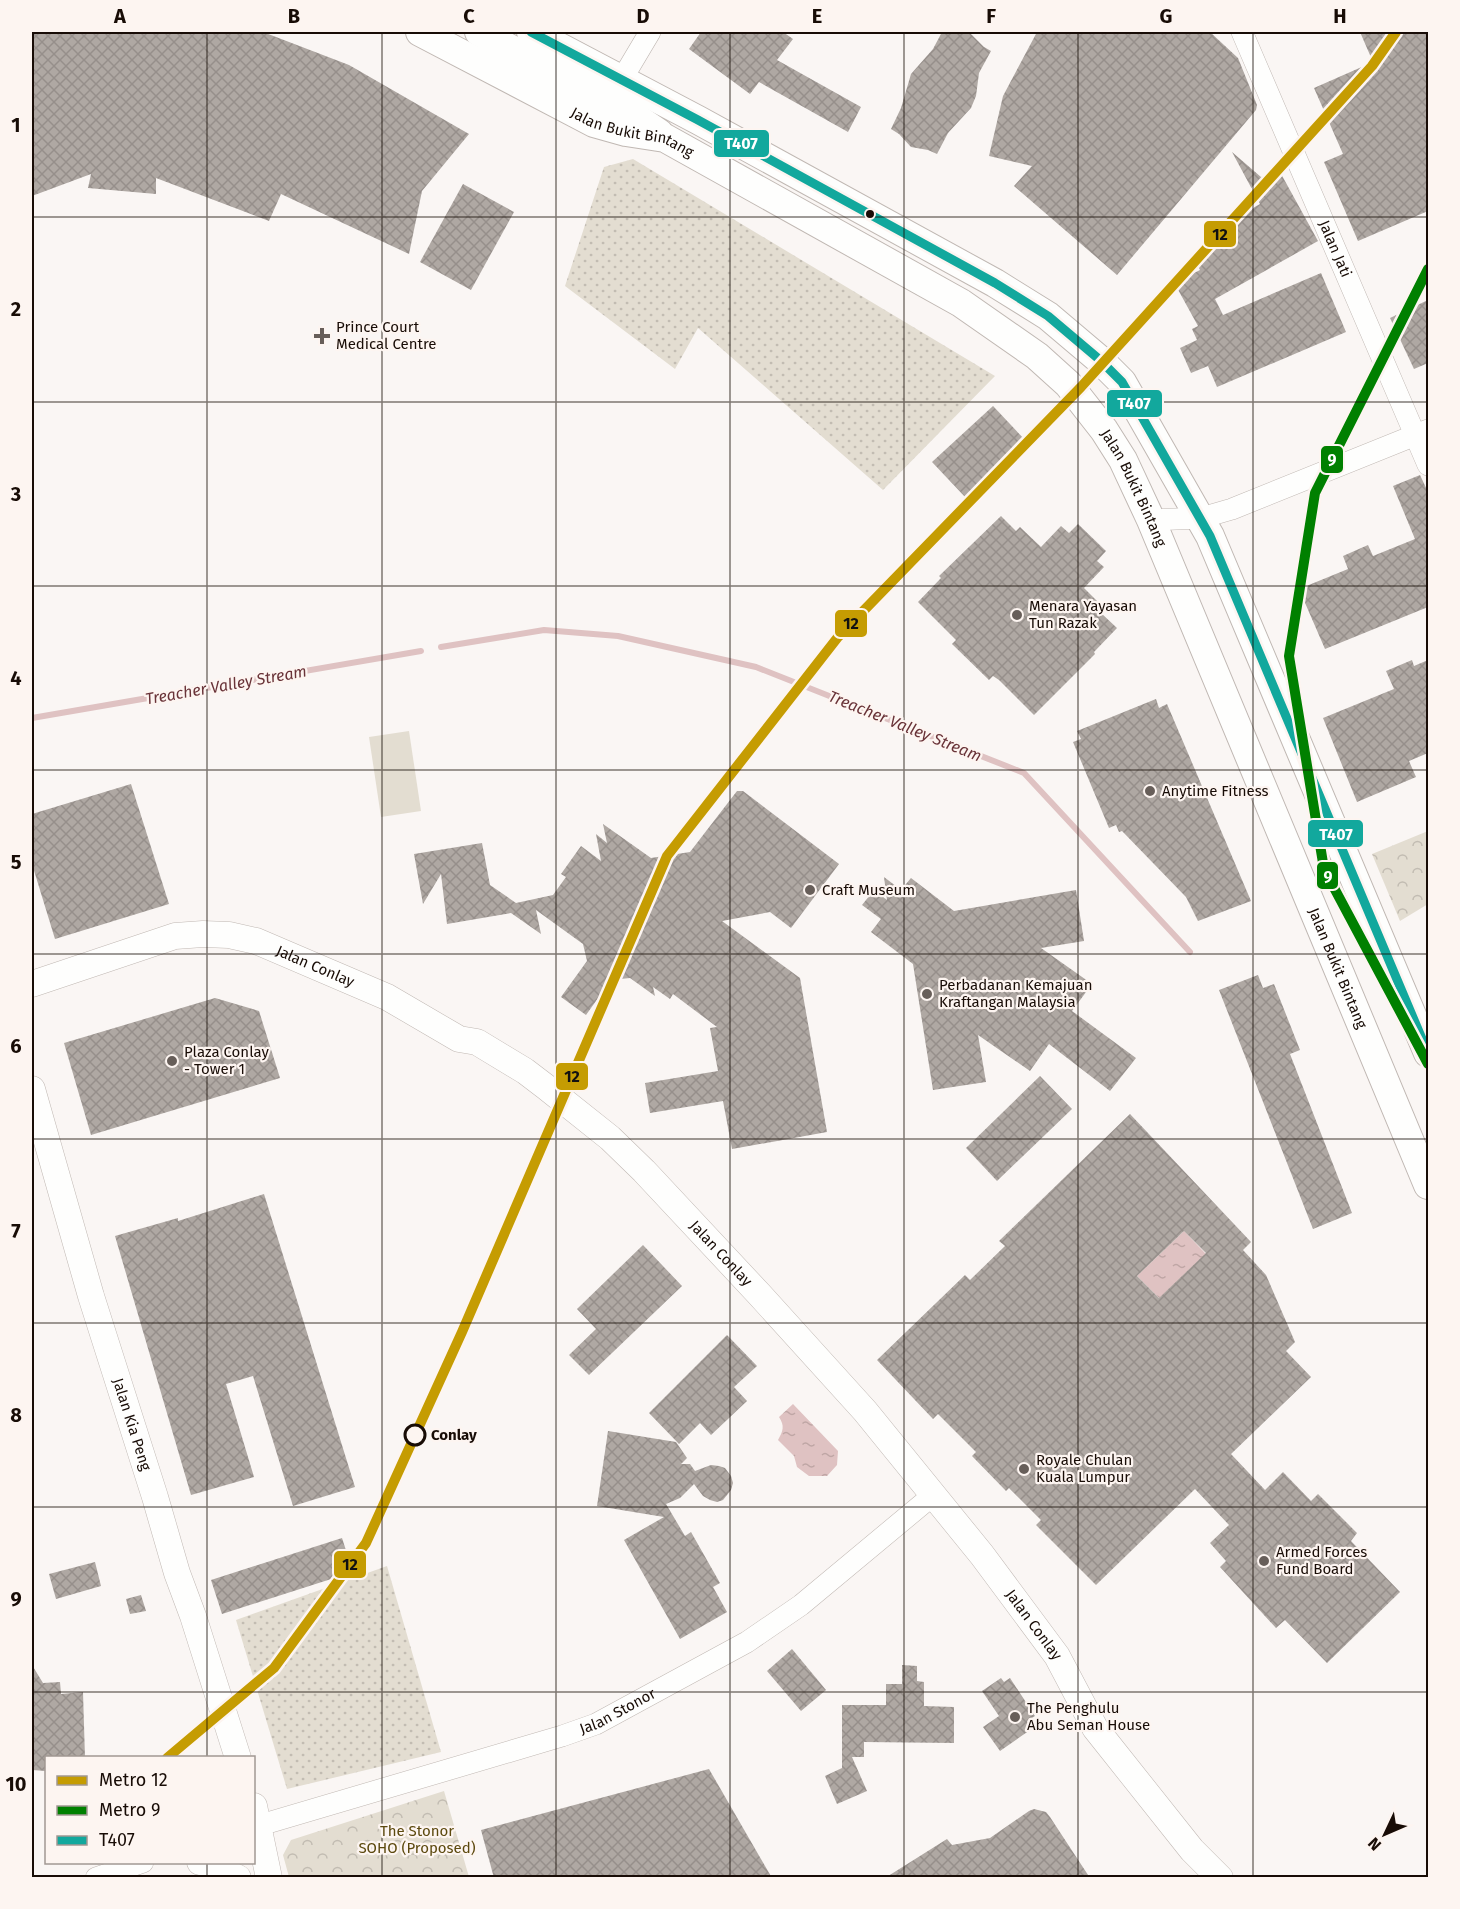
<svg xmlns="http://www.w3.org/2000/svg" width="1460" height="1909" font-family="'Fira Sans',sans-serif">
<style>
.grass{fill:url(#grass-dots)}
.forest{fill:url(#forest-crowns)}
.pitch{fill:#e3ddd1}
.water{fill:url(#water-ripples)}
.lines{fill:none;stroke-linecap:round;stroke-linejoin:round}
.stream{stroke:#dfc2c2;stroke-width:6}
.building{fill:url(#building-cross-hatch);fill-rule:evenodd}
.minor-casing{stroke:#c0b8b3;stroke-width:22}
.tertiary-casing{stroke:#c0b8b3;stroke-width:27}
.secondary-casing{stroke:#c0b8b3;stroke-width:30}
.minor{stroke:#fefefd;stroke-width:21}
.tertiary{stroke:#fefefd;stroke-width:26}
.secondary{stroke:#fefefd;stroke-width:28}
.bus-1-casing{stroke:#fdf5f1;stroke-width:14}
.bus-1{stroke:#12a89d;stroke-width:9}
.metro-1-casing{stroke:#fdf5f1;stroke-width:15}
.metro-2-casing{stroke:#fdf5f1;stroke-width:15}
.metro-1{stroke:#c59c02;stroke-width:10}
.metro-2{stroke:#008000;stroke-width:10}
.grid{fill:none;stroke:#180c06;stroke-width:1.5;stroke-opacity:0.55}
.bus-dot{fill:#180c06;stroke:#fdf5f1;stroke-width:2}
.poi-dot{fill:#675e59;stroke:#fdf5f1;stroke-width:2}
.stop-dot{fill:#fdf5f1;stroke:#180c06;stroke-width:3}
.labels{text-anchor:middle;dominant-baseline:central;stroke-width:4.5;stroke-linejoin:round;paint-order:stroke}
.street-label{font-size:15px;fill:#180c06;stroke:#fdf5f1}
.poi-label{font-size:15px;fill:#180c06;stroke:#fdf5f1;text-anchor:start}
.stop-label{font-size:15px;font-weight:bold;fill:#180c06;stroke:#fdf5f1;text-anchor:start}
.park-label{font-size:15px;fill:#5c490e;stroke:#fdf5f1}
.water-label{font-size:16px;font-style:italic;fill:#693338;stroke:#fdf5f1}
.line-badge{stroke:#fdf5f1;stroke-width:2}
.badge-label{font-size:16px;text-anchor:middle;font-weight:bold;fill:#fff}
.pale-badge-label{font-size:16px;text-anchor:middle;font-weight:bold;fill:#111}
.neatline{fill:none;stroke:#180c06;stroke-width:2}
.grid-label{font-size:20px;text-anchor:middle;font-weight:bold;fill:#180c06}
</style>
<defs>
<pattern id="grass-dots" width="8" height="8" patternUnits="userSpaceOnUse" patternTransform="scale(1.5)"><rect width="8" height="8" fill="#e3ddd1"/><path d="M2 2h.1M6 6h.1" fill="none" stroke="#c2bcb2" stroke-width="1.8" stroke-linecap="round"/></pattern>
<pattern id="forest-crowns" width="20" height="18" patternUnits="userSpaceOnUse" patternTransform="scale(1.5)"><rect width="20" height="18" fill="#e3ddd1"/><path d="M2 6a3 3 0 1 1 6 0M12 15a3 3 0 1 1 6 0" fill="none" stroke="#c2bcb2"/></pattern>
<pattern id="water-ripples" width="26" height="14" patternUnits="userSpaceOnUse" patternTransform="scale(1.5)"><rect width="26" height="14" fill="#dfc2c2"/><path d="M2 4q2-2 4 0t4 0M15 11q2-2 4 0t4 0" fill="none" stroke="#bfa6a5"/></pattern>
<pattern id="building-cross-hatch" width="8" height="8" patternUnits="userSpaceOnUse" patternTransform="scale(1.5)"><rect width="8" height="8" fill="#afa8a3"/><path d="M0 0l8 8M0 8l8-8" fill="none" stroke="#968f8b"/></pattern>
</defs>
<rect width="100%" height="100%" fill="#faf6f4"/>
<g class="grass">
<path d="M633,159L995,376L883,490L698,328L675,369L565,286L604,167Z"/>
<path d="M387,1566L441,1752L287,1789L236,1620Z"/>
</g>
<g class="forest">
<path d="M1428,831V904L1400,921L1372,854Z"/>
<path d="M444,1791L469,1877H289L283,1855L291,1840Z"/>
</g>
<path class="pitch" d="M409,731L421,811L381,817L369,737Z"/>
<g class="water">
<path d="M1184,1231L1228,1277L1159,1298L1137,1276Z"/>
<path d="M793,1404L838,1451L837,1465L827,1476H809L797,1467L794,1456L778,1440C783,1431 785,1426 779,1417Z"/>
</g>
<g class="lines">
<g class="stream">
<path d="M441,647L544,630L618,636L756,667L1024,773L1190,952"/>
<path d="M32,718L421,651"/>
</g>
</g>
<g class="building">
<path d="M32,32H263L349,65L469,134L422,191L409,254L281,194L269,221L156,178V194L88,188L91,174L32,196Z"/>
<path d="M701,32H783L793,39L777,60L861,107L848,132L759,82L750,94L689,49Z"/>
<path d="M942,32H969L984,47L991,51L979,73L976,96L971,108L948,133L937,154L928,150L911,147L899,134L891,129L901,108L911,74L933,49Z"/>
<path d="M1037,32H1210L1238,58L1257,105L1256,110L1117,275L1014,186L1032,166L989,156L1003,96Z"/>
<path d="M1360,32H1428V211L1358,241L1324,162L1343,154L1314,88L1373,62Z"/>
<path d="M1232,152L1261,177L1280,172L1318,241L1215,299L1223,315L1321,273L1346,332L1217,387L1208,366L1191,373L1180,348L1197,340L1192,329L1198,326L1176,286L1188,280L1186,277L1200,270L1194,259L1214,248L1212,245L1220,240L1215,232L1234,221L1233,219L1260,204Z"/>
<path d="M463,184L514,212L471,290L420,262Z"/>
<path d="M1428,300V363L1414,369L1390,318Z"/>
<path d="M993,406L1026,441L966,498L932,462Z"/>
<path d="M1420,475L1428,492V607L1325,649L1299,589L1348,569L1343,556L1368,545L1373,556L1415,539L1393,486Z"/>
<path d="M1001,516L1016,531L1020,527L1041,547L1061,526L1069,533L1078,524L1106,551L1097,561L1104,567L1084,588L1105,609L1101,613L1117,628L1094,652L1095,654L1034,715L999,680L993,676L989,680L952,644L956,640L918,602L941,578L939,576Z"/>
<path d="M1412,660L1414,666L1428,660V753L1409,761L1416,777L1357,802L1323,718L1394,689L1386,671Z"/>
<path d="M1156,699L1159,708L1167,704L1251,901L1198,921L1186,897L1122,831L1119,832L1116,825L1109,828L1073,742L1081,739L1077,731Z"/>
<path d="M131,784L169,904L55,939L32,864V814Z"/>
<path d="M737,791H743L839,864L791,928L770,912L722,921L800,978L827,1132L732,1149L723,1101L650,1113L645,1083L718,1071L710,1028L717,1027L673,994L670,999L653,987L655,996L630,978L611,980L586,1015L561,997L587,961L583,944L536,910L541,934L511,913L447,924L441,874L423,904L414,854L482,843L490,885L516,903L553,895L566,877L561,874L581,846L601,861L596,834L607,843L603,824L651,858L690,852Z"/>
<path d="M884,877L901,890L911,878L954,911L1076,890L1084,941L1041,948L1092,984L1072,1011L1136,1058L1110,1091L1049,1044L1030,1071L978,1035L986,1082L933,1090L913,964L871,932L881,919L862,905L874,890L887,900Z"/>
<path d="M1258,975L1263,988L1274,984L1300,1050L1290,1054L1352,1213L1313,1229L1219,990Z"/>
<path d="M215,998L259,1011L280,1078L91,1135L64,1043Z"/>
<path d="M1040,1076L1072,1109L997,1181L966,1148Z"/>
<path d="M1130,1114L1251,1242L1243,1250L1266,1275L1295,1342L1286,1351L1311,1377L1231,1454L1265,1490L1283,1472L1311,1501L1318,1494L1357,1533L1351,1541L1400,1592L1327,1663L1285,1620L1276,1628L1220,1567L1226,1561L1210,1543L1229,1525L1195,1489L1096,1585L1036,1525L1041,1520L1009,1488L1006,1491L972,1456L976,1452L938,1414L933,1419L877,1360L965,1275L970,1280L1005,1246L999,1241ZM1184,1231L1206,1253L1159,1298L1137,1276Z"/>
<path d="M264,1194L355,1487L293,1506L253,1376L226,1384L254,1477L191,1495L115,1236L178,1218V1221Z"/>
<path d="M643,1245L682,1286L589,1375L569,1355L596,1329L577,1309Z"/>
<path d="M727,1335L757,1366L734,1387L747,1401L711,1435L700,1423L679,1444L649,1413Z"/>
<path d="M608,1431L676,1442L687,1458L681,1464H690L695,1471L711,1465L719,1466L725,1468L731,1476L733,1483L731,1490L723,1500L717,1502L710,1500L703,1496L694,1484L680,1498L666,1504L685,1536L691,1532L720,1583L713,1587L727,1612L680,1639L624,1540L664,1517L597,1506Z"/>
<path d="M342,1538L353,1572L222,1614L211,1580Z"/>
<path d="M95,1562L101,1586L56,1599L49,1574Z"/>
<path d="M141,1595L146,1611L130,1614L126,1599Z"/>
<path d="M792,1649L826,1690L801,1711L767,1671Z"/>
<path d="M32,1665L43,1683L60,1682L61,1694L83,1692L85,1758H46V1771L32,1770Z"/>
<path d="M902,1665L917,1666V1681L924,1682V1706L954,1707V1743L864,1742V1757H852L867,1791L837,1804L825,1776L842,1768V1705H886V1684H902Z"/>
<path d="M1001,1678L1004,1682L1010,1678L1035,1716L1027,1721L1033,1728L1000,1751L983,1727L999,1716L982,1691Z"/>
<path d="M709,1769L772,1878H494L481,1830Z"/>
<path d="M1034,1809L1046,1812L1050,1817L1090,1878H885L947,1839L952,1845L990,1838L1029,1811Z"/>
</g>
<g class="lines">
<defs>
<g id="minor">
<path id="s1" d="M1242,32L1428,465"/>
<path d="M622,79L650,32"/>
<path d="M1151,520L1201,518L1232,509L1428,430"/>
<path id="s2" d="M254,1827L562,1736L596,1724L747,1642L801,1605L932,1496"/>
<path d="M96,1878L143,1862"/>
</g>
<g id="tertiary">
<path id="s3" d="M32,984L175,936L203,934L229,935L256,941L387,997L459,1039L477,1042L525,1071L546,1087L610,1138L644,1171L759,1294L865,1411L982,1555L1057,1656L1095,1728L1192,1850L1220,1878"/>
<path id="s4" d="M32,1089L91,1296L155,1497L177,1573L193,1616L238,1758"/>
<path d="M254,1806L269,1878"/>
<path d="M200,1862L212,1865L238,1878"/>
</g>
<g id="secondary">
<path id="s5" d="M420,32L594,123L626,132L665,138L961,303L1037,356L1068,384L1104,430L1123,460L1151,520L1428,1185"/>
<path d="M479,32L625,110L659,133"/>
<path d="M531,32L698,120L995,283L1048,316L1100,360L1122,382L1210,536L1428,1053"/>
</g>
</defs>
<use href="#minor" class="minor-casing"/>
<use href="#tertiary" class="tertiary-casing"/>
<use href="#secondary" class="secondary-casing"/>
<use href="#minor" class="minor"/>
<use href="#tertiary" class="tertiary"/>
<use href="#secondary" class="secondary"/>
<defs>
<path id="bus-1" d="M531,32L698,120L995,283L1048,316L1100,360L1122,382L1210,536L1428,1053"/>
</defs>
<use href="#bus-1" class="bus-1-casing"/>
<use href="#bus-1" class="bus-1"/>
<defs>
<path id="metro-1" d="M167,1758L274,1668L366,1543L462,1332L667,856L838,637L1081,387L1372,66L1396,32"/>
<path id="metro-2" d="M1428,269L1315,493L1289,656L1324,869L1428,1064"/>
</defs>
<use href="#metro-1" class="metro-1-casing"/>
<use href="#metro-2" class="metro-2-casing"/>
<use href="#metro-1" class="metro-1"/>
<use href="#metro-2" class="metro-2"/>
</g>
<path class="grid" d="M207,32V1758M382,32V1878M556,32V1878M730,32V1878M904,32V1878M1078,32V1878M1253,32V1878M32,217H1428M32,402H1428M32,586H1428M32,770H1428M32,954H1428M32,1139H1428M32,1323H1428M32,1507H1428M32,1692H1428M207,1862V1878"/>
<circle class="bus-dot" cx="870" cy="214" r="5"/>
<g class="poi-dot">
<path d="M319 327h6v6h6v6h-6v6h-6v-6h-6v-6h6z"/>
<circle cx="1017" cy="615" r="6"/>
<circle cx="1150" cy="791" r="6"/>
<circle cx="810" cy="890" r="6"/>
<circle cx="927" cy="994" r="6"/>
<circle cx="172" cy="1061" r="6"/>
<circle cx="1024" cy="1469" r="6"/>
<circle cx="1264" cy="1561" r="6"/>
<circle cx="1015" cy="1717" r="6"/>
</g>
<circle class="stop-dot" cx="415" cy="1435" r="10"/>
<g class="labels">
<g class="street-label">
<text stroke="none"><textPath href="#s5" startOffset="236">Jalan Bukit Bintang</textPath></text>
<text stroke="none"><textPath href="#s1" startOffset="236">Jalan Jati</textPath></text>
<text stroke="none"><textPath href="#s5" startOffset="866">Jalan Bukit Bintang</textPath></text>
<text stroke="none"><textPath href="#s3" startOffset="297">Jalan Conlay</textPath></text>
<text stroke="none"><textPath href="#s5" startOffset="1388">Jalan Bukit Bintang</textPath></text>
<text stroke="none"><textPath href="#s3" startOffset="801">Jalan Conlay</textPath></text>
<text stroke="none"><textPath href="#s4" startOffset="350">Jalan Kia Peng</textPath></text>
<text stroke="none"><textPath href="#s3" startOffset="1287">Jalan Conlay</textPath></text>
<text stroke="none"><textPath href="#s2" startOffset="382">Jalan Stonor</textPath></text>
</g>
<g class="poi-label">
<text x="336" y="327">Prince Court<tspan x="336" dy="17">Medical Centre</tspan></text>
<text x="1029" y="606">Menara Yayasan<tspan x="1029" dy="17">Tun Razak</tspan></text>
<text x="1162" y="791">Anytime Fitness</text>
<text x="822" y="890">Craft Museum</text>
<text x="939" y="985">Perbadanan Kemajuan<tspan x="939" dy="17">Kraftangan Malaysia</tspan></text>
<text x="184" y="1052">Plaza Conlay<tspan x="184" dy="17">- Tower 1</tspan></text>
<text x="1036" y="1460">Royale Chulan<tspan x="1036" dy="17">Kuala Lumpur</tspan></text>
<text x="1276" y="1552">Armed Forces<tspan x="1276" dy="17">Fund Board</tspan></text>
<text x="1027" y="1708">The Penghulu<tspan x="1027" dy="17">Abu Seman House</tspan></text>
</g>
<g class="stop-label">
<text x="431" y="1435">Conlay</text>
</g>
<g class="park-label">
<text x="417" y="1831">The Stonor<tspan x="417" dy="17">SOHO (Proposed)</tspan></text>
</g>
<g class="water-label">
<text transform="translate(226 685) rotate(-10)">Treacher Valley Stream</text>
<text transform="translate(905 726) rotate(22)">Treacher Valley Stream</text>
</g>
</g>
<g class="line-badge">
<rect x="713" y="129" width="57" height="29" rx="6" fill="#12a89d"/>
<rect x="1203" y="220" width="34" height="28" rx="6" fill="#c59c02"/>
<rect x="1106" y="389" width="57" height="29" rx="6" fill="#12a89d"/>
<rect x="1320" y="445" width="24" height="29" rx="6" fill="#008000"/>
<rect x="834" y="609" width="34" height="29" rx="6" fill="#c59c02"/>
<rect x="1307" y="819" width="57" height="29" rx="6" fill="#12a89d"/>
<rect x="1316" y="861" width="23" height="29" rx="6" fill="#008000"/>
<rect x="555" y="1062" width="34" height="29" rx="6" fill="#c59c02"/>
<rect x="333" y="1550" width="34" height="29" rx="6" fill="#c59c02"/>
</g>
<g class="badge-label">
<text x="741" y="149">T407</text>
<text x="1134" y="409">T407</text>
<text x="1332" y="465">9</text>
<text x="1336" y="840">T407</text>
<text x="1328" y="882">9</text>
</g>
<g class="pale-badge-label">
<text x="1220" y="240">12</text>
<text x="851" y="629">12</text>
<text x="572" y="1082">12</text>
<text x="350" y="1570">12</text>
</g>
<rect width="1460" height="1909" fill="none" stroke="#fdf5f1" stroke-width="66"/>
<rect x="45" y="1756" width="210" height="108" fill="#fdf5f1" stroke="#a19893" stroke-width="1.5"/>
<rect x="57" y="1776" width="30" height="9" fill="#c59c02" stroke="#a19893" stroke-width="1.5"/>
<text x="99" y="1786" font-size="18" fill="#180c06">Metro 12</text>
<rect x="57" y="1806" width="30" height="9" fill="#008000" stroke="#a19893" stroke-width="1.5"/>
<text x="99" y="1816" font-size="18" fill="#180c06">Metro 9</text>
<rect x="57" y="1836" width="30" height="9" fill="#12a89d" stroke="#a19893" stroke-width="1.5"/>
<text x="99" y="1846" font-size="18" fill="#180c06">T407</text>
<g transform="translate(1385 1834) rotate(226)" stroke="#fdf5f1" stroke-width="4.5" paint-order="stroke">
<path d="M0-4.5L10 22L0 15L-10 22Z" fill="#180c06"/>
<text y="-9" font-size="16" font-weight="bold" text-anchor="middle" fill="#180c06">N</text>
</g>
<rect x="33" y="33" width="1394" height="1843" class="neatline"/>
<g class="grid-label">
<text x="120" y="23">A</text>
<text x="294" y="23">B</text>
<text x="469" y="23">C</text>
<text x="643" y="23">D</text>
<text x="817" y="23">E</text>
<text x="991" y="23">F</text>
<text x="1166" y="23">G</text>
<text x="1340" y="23">H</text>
<text x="16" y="132">1</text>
<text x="16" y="316">2</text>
<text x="16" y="501">3</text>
<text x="16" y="685">4</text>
<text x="16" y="869">5</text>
<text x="16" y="1053">6</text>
<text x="16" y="1238">7</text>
<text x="16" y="1422">8</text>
<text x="16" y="1606">9</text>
<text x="16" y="1791">10</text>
</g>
</svg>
